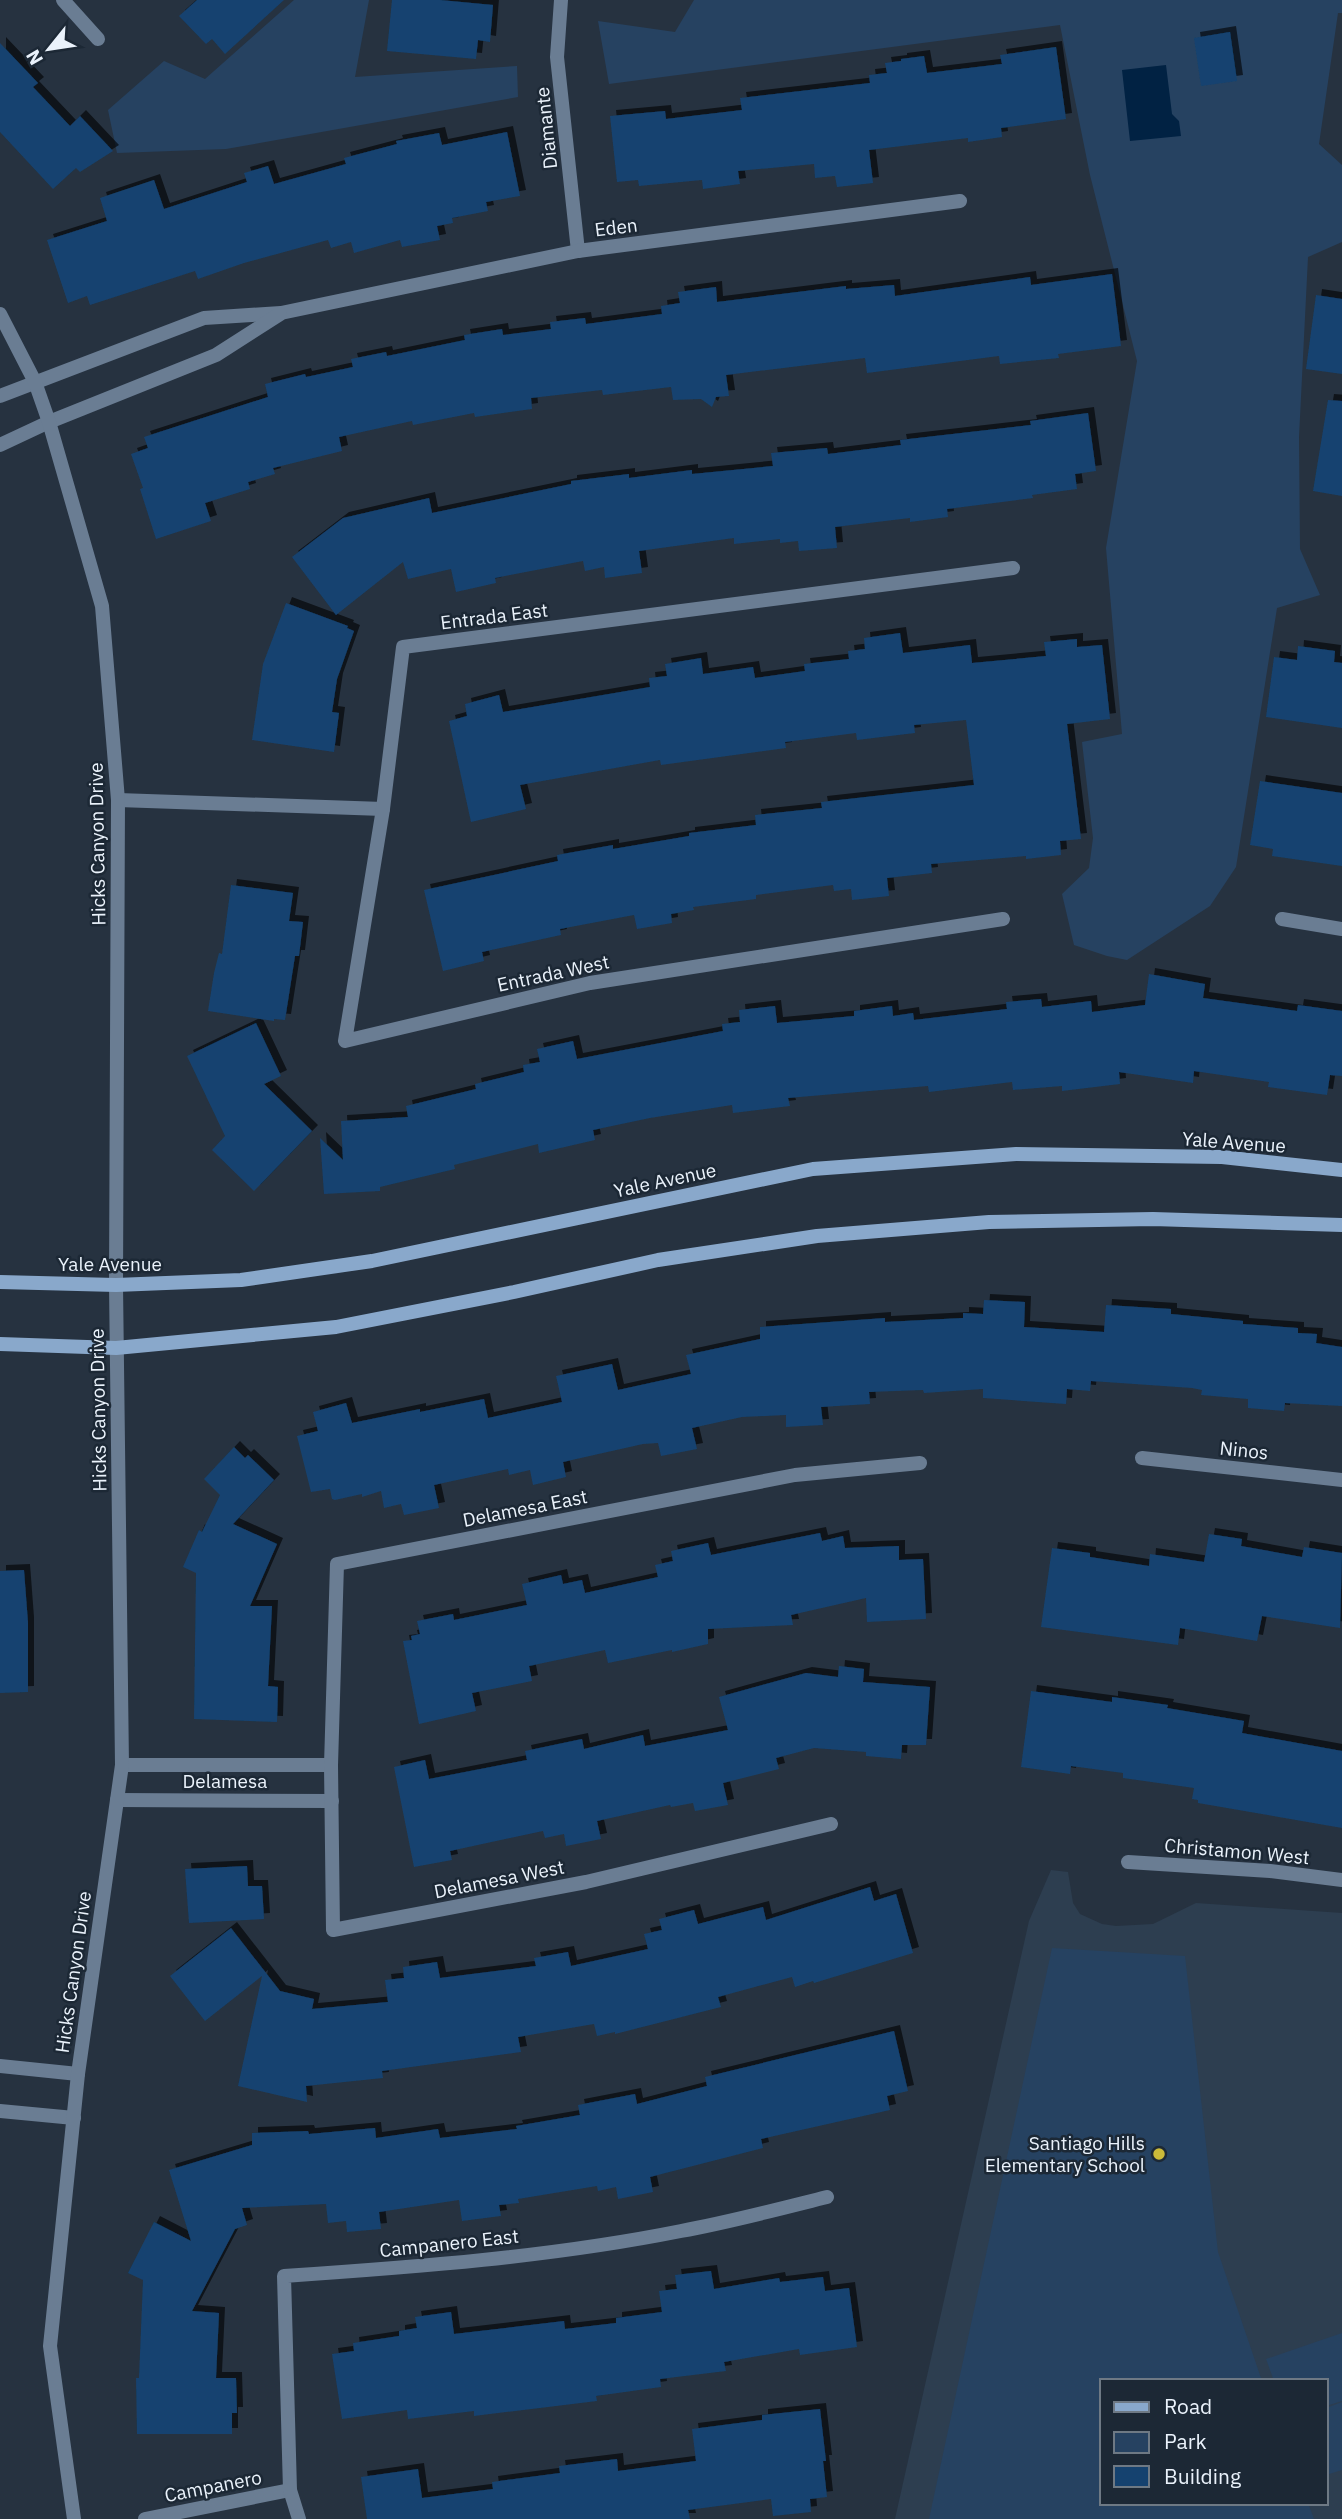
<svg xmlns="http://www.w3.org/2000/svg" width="1342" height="2519" font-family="'IBM Plex Sans',sans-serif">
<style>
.built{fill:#2d3e50;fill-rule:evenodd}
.green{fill:#264261}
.water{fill:#012243}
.building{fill:#15426f;filter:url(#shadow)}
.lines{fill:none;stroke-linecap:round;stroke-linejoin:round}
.minor{stroke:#6a7d93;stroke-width:14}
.tertiary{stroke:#6a7d93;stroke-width:14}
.secondary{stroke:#89a8cb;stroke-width:14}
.poi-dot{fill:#cbba39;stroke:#1c2835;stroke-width:2.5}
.labels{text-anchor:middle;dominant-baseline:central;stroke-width:5;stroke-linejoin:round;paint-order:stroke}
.street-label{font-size:19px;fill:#eaf2fb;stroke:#1c2835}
.poi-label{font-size:19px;fill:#eaf2fb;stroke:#1c2835;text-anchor:end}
</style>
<defs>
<filter id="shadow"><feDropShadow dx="6" dy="-6" stdDeviation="0" flood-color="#0009"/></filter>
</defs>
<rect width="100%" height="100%" fill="#263240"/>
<path class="built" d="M1051,1870L1068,1872L1073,1903L1080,1914L1102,1924L1116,1926L1153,1924L1196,1903L1342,1913V2519H895L1029,1921ZM1102,2381H1326V2503H1102Z"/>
<g class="green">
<path d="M294,0H369L355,77L517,66L518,97L226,149L117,153L108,110L164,61L205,79Z"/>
<path d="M694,0H1342V13H1338L1319,144L1342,165V242L1308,257L1299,437L1300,549L1320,595L1277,608L1236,867L1210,906L1127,960L1107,956L1074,945L1062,894L1089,868L1093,838L1082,742L1122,734L1106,548L1137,361L1090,175L1060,25L609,84L598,21L675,32Z"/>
<path d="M1052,1948L1185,1956L1218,2252L1262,2381H1102V2503H1308L1314,2519H929Z"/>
<path d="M1342,2333V2401L1326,2406V2381H1274L1266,2359Z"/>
<path d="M1342,2402V2470L1326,2475V2408Z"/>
</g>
<path class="water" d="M1166,65L1172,114L1179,121L1181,136L1130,141L1122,70Z"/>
<g class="building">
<path d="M197,0H284L225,54L212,39L206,44L179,16Z"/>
<path d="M392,0H440L493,5L490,42L478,40L476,59L387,51Z"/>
<path d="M1230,32L1237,81L1201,86L1194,38Z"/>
<path d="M0,43L38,83L33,87L70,126L80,116L113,151L80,172L76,168L53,189L0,132Z"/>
<path d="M1056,47L1066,119L1001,128L1002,137L968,142V138L869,150L873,183L837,187L835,176L815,178L814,164L738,171L740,184L703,189L702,180L639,186L638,180L617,182L610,116L665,111L666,119L742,110L740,98L870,83L869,75L887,73L885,63L901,61V59L924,56L927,73L1002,64L1000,55Z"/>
<path d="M507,132L520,196L486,202L488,211L452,218L453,223L437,226L440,240L402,247L400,240L354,253L351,242L331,248L328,240L244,263L198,279L195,271L90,305L87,296L68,303L47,240L107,221L100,198L154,180L164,209L247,182L244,173L268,166L274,184L346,164L344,158L397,144L396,141L439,133L442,145Z"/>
<path d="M1112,274L1121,346L1058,354L1059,358L1000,364L999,356L867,373L865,358L726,375L729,396L716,397L712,407L701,399L673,400L671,387L603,395L602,390L531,398L532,409L475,417L474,413L413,425L412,421L339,437L342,451L273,468L275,474L248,482L250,489L205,503L211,521L156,539L140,489L143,488L131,454L148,448L144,437L268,397L265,384L305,374L306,377L353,367L351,359L386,352L387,356L465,340L464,335L502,329L503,335L551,329L550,322L585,318L586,324L662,314L661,306L680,303L678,292L716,287L717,302L846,286V289L894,285L895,296L1030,277L1031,285Z"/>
<path d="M1316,295L1342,299V374L1306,369Z"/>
<path d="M1328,400L1342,401V496L1313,491Z"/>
<path d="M1088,413L1096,471L1075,474L1077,489L1032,495L1033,498L947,509L948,517L910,522V518L835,527L837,548L799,551L798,541L780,543V539L734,544V538L639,551L642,573L605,578L604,567L585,571L583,561L495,578L496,583L456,592L451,569L408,579L403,562L336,615L292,557L343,518L429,498L432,513L571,484V481L629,474V478L692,470V474L773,466L771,453L827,448L828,454L901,445L900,440L1031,425L1030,421Z"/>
<path d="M286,603L348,626L347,628L354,631L337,679L332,712L339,713L334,752L252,740L263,664Z"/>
<path d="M900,633L903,653L970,645L972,663L1046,656L1044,642L1077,639V647L1102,645L1110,719L1067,724L1081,839L1060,841L1061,855L1026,859V856L931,864L932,873L887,878L889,896L852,900L851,889L834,891L833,885L756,895V899L693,907L694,910L671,914L672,923L637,929L634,915L560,929L561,935L482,952L484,961L443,971L424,890L558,861L557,855L613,845V849L689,836V833L756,825L755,815L822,808L821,802L974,785L966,720L914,725L915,733L857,740L856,733L785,742L786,748L661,765L660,760L520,785L526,809L471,822L449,721L467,716L465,704L499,695L503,712L650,687L649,678L667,676L665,664L701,658L703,674L753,667L755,678L805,671L804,664L849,659L848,651L865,649L864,638Z"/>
<path d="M1298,646L1335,651L1334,662L1342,663V728L1266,717L1274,657L1297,660Z"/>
<path d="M1260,781L1342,793V866L1272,856L1273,849L1250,845Z"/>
<path d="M231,885L293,893L289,921L303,922L299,956H295L285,1020L274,1019V1021L208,1011L214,973L219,953L222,954Z"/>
<path d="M1149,974L1205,984L1203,998L1297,1011L1298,1005L1342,1011V1076L1330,1075L1327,1095L1268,1087L1269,1082L1194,1071L1193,1083L1119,1072L1120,1084L1062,1091V1086L1013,1090L1012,1082L929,1092L928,1086L788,1098L790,1106L733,1113L732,1105L650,1118L593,1130L595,1140L539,1153L538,1144L454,1165L455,1169L380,1187V1191L324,1194L320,1138L343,1160L341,1121L408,1117L406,1106L476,1089L475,1084L524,1072L523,1065L540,1062L537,1049L573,1041L577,1059L723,1031L722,1024L740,1022L739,1010L775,1006L777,1023L854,1016V1011L892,1006L893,1016L913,1013L914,1020L1007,1009L1006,1002L1041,999L1042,1007L1091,1001L1092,1012L1145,1005Z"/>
<path d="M256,1023L281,1076L264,1084L312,1131L254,1191L212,1150L225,1136L187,1056Z"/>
<path d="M984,1300L1025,1302L1024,1327L1104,1332L1106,1305L1171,1309V1314L1243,1321V1324L1298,1328V1333L1317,1334L1316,1343L1342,1347V1406L1285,1403L1284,1411L1248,1408V1399L1201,1395L1202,1390L1192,1388L1091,1381L1090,1391L1067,1389L1066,1404L983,1398V1389L924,1393L923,1390L869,1392L870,1404L821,1407L823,1425L786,1427V1415L742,1417L692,1428L697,1449L661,1456L658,1443L643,1444L563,1462L566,1477L533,1485L530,1470L509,1475L508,1469L434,1485L439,1508L404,1515L401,1504L384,1508L381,1491L362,1497V1494L335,1500L332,1499L330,1489L311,1492L297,1436L318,1431L313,1412L346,1403L352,1423L420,1409V1412L484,1399L488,1418L562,1402L556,1376L612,1364L618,1390L691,1374L686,1355L760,1339V1327L885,1318V1322L963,1318V1313L983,1314Z"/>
<path d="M234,1447L245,1458L248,1455L274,1480L233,1524L277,1544L250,1606H272L268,1686L278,1687L277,1722L194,1719L196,1573L183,1567L199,1530L202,1532L220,1495L204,1479Z"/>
<path d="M820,1533L822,1541L843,1536L845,1548L899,1546V1560L923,1559L926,1619L867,1622L866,1598L791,1615L793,1625L708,1629V1644L672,1652V1650L608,1663L605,1650L529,1666L532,1681L472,1693L476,1711L419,1724L403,1641L412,1640L411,1636L420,1634L417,1621L453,1614L454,1620L527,1605L522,1584L561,1575L563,1584L582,1580L585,1593L658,1577L655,1565L673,1561L671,1551L708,1543L711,1555Z"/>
<path d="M1209,1534L1242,1539L1241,1546L1302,1557L1304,1547L1342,1553L1340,1628L1262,1616L1257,1641L1180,1628L1178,1645L1041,1627L1052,1548L1090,1553V1557L1149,1566L1150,1554L1204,1562Z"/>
<path d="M24,1570L28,1623V1692L0,1693V1571Z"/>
<path d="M839,1666L864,1669L863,1682L930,1687L926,1745H902L901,1759L866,1756V1752L814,1748L776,1758L779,1769L723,1783L728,1805L695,1811L693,1803L671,1807L670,1805L597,1821L601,1839L566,1846L564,1834L545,1838L543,1831L450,1851L452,1860L414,1867L394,1767L425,1760L429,1779L527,1760L525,1751L582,1739L584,1749L643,1735L645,1746L728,1730L719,1697L806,1673L838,1677Z"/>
<path d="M1031,1691L1112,1702V1697L1168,1705L1167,1708L1244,1721L1242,1733L1342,1751V1828L1198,1803V1800L1192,1799L1194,1788L1123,1778V1773L1071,1766L1070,1774L1021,1767Z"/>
<path d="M247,1866L248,1886H262L264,1919L189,1923L185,1869Z"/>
<path d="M870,1887L874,1901L896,1894L913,1953L814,1983L813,1981L795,1987L792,1977L718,1997L721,2007L615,2034V2032L597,2036L594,2024L518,2037L521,2052L382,2071L383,2078L306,2086L307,2102L238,2086L262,1976L205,2021L170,1976L231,1928L280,1991L314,1999L312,2009L388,2002L385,1980L404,1978L403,1967L437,1962L440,1978L536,1966L534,1958L568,1952L571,1966L648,1949L644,1934L662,1930L659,1919L694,1910L698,1924L763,1907L766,1920Z"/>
<path d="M894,2031L908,2091L887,2096L890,2110L761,2139L763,2148L650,2177L653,2192L618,2199L616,2187L598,2191L597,2186L518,2199L519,2203L499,2205L501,2216L462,2221L459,2200L379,2212L381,2229L347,2232L346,2221L328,2223L326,2204L242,2208L247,2225L235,2229L192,2311L219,2313L216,2378H236L237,2413H232V2434H137L136,2378H139L143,2280L128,2273L154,2222L191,2241L169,2170L252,2145V2133L308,2131L309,2134L375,2128L376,2138L438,2129L440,2138L517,2129L516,2126L580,2115L578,2105L635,2094L637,2104L707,2086L705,2077Z"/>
<path d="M711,2271L714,2289L779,2278L780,2282L823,2277L825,2291L849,2288L857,2347L800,2355L799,2349L724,2362L726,2371L660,2379L661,2387L596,2396L597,2401L474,2416V2411L408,2419L407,2410L342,2419L332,2354L354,2351L353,2343L399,2336V2331L417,2328L415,2317L451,2312L454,2334L564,2321L565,2329L616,2323V2318L662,2312L659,2291L677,2289L675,2275Z"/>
<path d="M820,2409L826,2461H823L827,2497L810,2499L811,2512L773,2516L771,2499L688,2510L690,2519H367L361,2477L418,2469L422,2498L493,2489L492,2482L560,2473L559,2466L617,2459L618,2471L696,2461L692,2429L762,2420V2415Z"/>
</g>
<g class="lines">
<g class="minor">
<path d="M63,0L98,39"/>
<path d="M561,0L557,57L578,251"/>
<path d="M0,396L204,318L281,313L578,251L960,201"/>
<path d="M0,445L49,422L216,355L280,314"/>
<path d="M118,800L383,809"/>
<path d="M1003,919L590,983L345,1041L383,809L403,647L1013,568"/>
<path d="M1282,919L1342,929"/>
<path d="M1142,1458L1342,1480"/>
<path d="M122,1765H331"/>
<path d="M117,1800L332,1801"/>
<path d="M831,1824L586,1882L333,1930L331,1765L337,1564L795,1475L920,1463"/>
<path d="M1128,1862L1270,1871L1342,1880"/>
<path d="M0,2066L78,2074"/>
<path d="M0,2111L74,2118"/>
<path d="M145,2519L290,2490"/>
<path d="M299,2519L290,2490L284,2276C416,2267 551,2257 681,2231C730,2222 779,2209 827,2197"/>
</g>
<path class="tertiary" d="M0,314L35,382L49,422L102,606L118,800L116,1285L122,1765L78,2074L50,2346L74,2519"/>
<g class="secondary">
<path d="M0,1282L116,1285L241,1280L372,1261L813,1169L1016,1154L1222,1157L1342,1170"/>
<path d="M0,1344L116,1348L336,1327L514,1292L658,1260L817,1236L989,1222L1153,1219L1342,1225"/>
</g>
</g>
<circle class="poi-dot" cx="1159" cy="2154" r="7"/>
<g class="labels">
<g class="street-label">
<text transform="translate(546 128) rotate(-96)">Diamante</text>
<text transform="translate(616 227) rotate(-7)">Eden</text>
<text transform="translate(494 616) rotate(-7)">Entrada East</text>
<text transform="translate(97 844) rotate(-91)">Hicks Canyon Drive</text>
<text transform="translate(553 973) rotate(-12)">Entrada West</text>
<text transform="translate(1234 1142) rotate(4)">Yale Avenue</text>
<text transform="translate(665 1180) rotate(-12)">Yale Avenue</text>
<text x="110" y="1264">Yale Avenue</text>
<text transform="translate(98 1410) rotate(-91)">Hicks Canyon Drive</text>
<text transform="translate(1244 1450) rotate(6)">Ninos</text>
<text transform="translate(525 1508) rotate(-11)">Delamesa East</text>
<text x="225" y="1781">Delamesa</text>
<text transform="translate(1237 1851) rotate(5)">Christamon West</text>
<text transform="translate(499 1879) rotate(-11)">Delamesa West</text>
<text transform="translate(73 1972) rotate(-82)">Hicks Canyon Drive</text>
<text transform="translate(449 2243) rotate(-6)">Campanero East</text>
<text transform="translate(213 2486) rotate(-11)">Campanero</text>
</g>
<g class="poi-label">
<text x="1145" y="2143">Santiago Hills<tspan x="1145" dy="22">Elementary School</tspan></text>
</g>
</g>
<rect x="1100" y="2379" width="228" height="126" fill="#1c2835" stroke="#6e7984" stroke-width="2"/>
<rect x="1114" y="2402" width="35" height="10" fill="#89a8cb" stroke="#6e7984" stroke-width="2"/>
<text x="1164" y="2414" font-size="21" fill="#eaf2fb">Road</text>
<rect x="1114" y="2432" width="35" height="21" fill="#264261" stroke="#6e7984" stroke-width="2"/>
<text x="1164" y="2449" font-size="21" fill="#eaf2fb">Park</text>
<rect x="1114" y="2466" width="35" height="21" fill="#15426f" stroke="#6e7984" stroke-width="2"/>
<text x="1164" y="2484" font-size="21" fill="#eaf2fb">Building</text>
<g transform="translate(49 49) rotate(240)" stroke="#1c2835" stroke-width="5" paint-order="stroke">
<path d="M0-5L12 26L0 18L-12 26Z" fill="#eaf2fb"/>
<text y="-10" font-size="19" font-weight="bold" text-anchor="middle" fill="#eaf2fb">N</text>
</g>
</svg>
